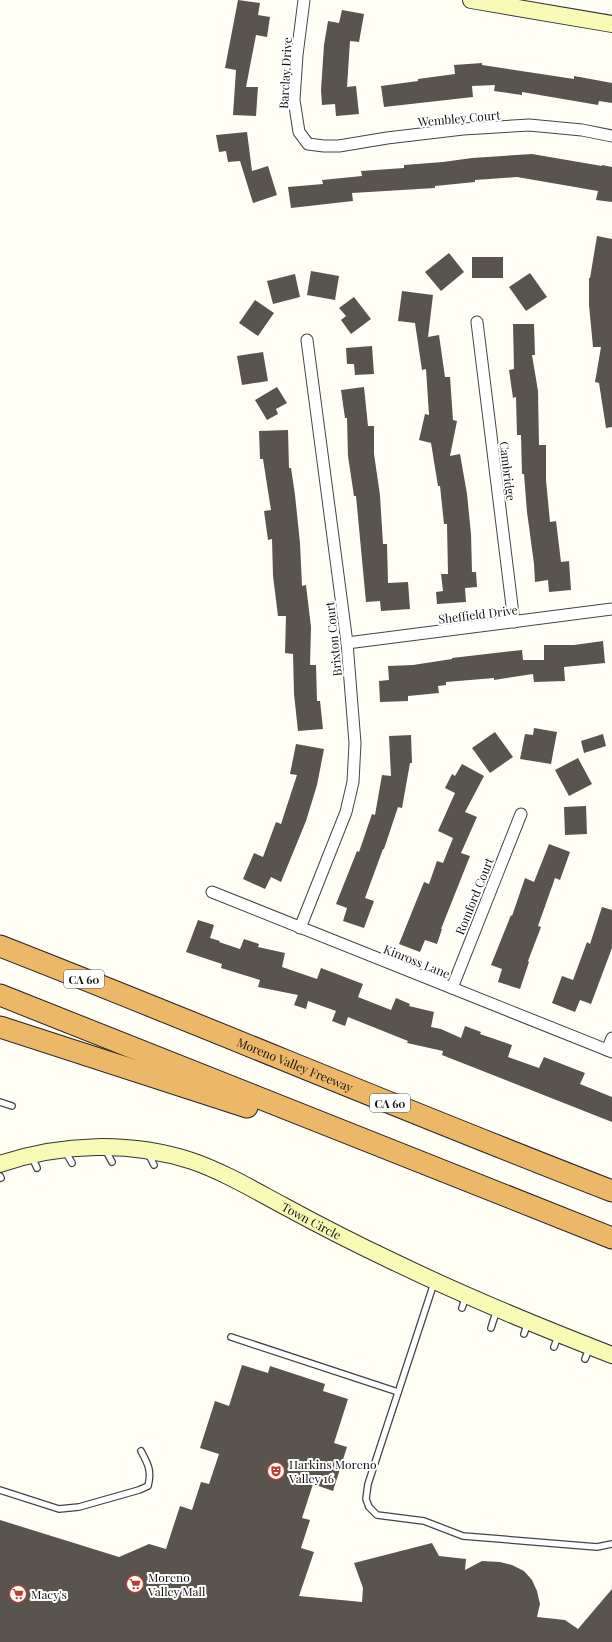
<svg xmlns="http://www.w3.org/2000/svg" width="612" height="1642" font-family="'Playfair Display',serif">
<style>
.building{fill:#59544d}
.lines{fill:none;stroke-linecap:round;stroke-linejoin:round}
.lane-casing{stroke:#444;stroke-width:8}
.street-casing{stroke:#444;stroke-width:13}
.secondary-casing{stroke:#333;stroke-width:18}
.highway-casing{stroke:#222;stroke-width:23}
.lane{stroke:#fff;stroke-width:5.5}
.street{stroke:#fff;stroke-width:11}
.secondary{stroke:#f7fab4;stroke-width:16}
.highway{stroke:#ecb766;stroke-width:21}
.labels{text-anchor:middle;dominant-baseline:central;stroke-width:4;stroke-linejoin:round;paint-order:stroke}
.shield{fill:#fff;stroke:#585858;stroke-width:1}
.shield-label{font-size:11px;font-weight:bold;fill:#111}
.street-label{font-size:12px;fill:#111;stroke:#fff}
.poi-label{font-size:12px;fill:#111;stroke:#fff;text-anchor:start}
</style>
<rect width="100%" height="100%" fill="#fefef5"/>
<g class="building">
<path d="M238,0L260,3L258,15L270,17L267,37L256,35L246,87H258L256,116L233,115L236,70L225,68Z"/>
<path d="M342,10L364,14L359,42L350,41L347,87L356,86L359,114L336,116L335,104L322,105L321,90L324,45L328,21L339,23Z"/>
<path d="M482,63V65L574,79V76L612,83V103L599,101L598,105L522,92V95L494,91L495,85L472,86L473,97L384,107L381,86L418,81V79L455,74L454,65Z"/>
<path d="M247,132L252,171L268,166L277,195L253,203L240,161L228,162L226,151L219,152L216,135Z"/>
<path d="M532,154L602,166V165L612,167V202L596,200L598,191L517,177L475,180V182L435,186V188L352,193L353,201L291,208L288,187L323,184L322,180L362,176L361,171L404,168V165L443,162L472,158Z"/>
<path d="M597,236L612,239V427L606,428L599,383L595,382L601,347H593L589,305V278H590Z"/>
<path d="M449,253L464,272L441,291L425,272Z"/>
<rect x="472" y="257" width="31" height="21"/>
<path d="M311,271L339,276L335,300L307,295Z"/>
<path d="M530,273L547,297L526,311L509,287Z"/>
<path d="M295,274L300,297L273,304L267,281Z"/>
<path d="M402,291L433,295L428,337L439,335L445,377H450L453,420L457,421L450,456L460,454L467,494L471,534L472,572H476L477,587L465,588L466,602L437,604L436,592L443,591L441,574H448L447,524H444L440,486H438L431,443L419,440L425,414L429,415L426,369L422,370L415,323L398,321Z"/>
<path d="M354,297L371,319L351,334L341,320L346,316L339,308Z"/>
<path d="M255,300L274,313L258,336L239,323Z"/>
<path d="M513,324H534L535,355H532L538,391L539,445H546V480L550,522L556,521L561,562L569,561L571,590L549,592L548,580L535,582L534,564L527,512L524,474H522L521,435H517L516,397L513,398L509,370L514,369Z"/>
<path d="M372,346L374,374L355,375L354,364H347L346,348Z"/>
<path d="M263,352L268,381L242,385L237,356Z"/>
<path d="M277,387L287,403L276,409L278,414L267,420L255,400Z"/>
<path d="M364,387L368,426H374V454L380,495L383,544H387L388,583L408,582L410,609L381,611L380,601L366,602L356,496H354L348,456L347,418H345L341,390Z"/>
<path d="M288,430L289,468H291L295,495L300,543L302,586L306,585L311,627L310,665H316L317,701H320L323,729L298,731L294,694L293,654L285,653L286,616H278L273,576L272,539L268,540L264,511L271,510L263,459H260L259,431Z"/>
<path d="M603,641L605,663L564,667L565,681L534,682L533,674L494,680V678L446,682V685L438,686L439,693L408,696V701L380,702L379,681L389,680L388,666L413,665L452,659V658L522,650L523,660H544V645H574Z"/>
<path d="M534,728L557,732L551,764L520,759L525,734L533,735Z"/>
<path d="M495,732L513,757L490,773L472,748Z"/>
<path d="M603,734L606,746L584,753L581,741Z"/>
<path d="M411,735L412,763H410L402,808L398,807L384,849H383L365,898L374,901L364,928L343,921L347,908L336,904L357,851L359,852L372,814L375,815L382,775L391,776L389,736Z"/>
<path d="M296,744L324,749L317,785L306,821L281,882L271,877L265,889L243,879L254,853L263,857L276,822L281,824L297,775L290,774Z"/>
<path d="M578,758L592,784L569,796L555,770Z"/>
<path d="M462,764L484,776L465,812L477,817L461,853L470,856L441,929H442L437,944L425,940L420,952L399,944L424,882L429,884L437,861L443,863L453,838L438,831L455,793L445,788L452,774L455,776Z"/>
<path d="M586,806L587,834L565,835L564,807Z"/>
<path d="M549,844L570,852L560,880L555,878L538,926L541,927L528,961L529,962L520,989L498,982L502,969L491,965L511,915L512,916L525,878L534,882Z"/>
<path d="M602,907L612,910V948L591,1004L580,1000L575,1012L552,1003L562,976L573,980L587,942L590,944Z"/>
<path d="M198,920L214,925L210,938L220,941L219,942L240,949L244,939L259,944L258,947L285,953L282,967L317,979L321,968L363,984L358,997L391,1010L396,998L410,1004L409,1006L434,1012L431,1027L441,1029L461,1038L465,1026L481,1032L480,1034L512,1045L508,1057L539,1068L544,1057L585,1073L580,1084L612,1097V1122L442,1055L443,1051L407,1043L408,1041L348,1017L345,1026L332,1021L336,1011L308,1001L306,1009L294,1005L298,995L258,987L260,980L221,968L222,964L186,952Z"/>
<path d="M242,1365L268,1373L270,1366L325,1384L323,1391L348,1399L334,1443L347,1447L333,1491L313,1484L302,1518L310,1520L301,1548L314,1552L299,1596L362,1602L363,1588L354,1563L432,1543L439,1556L466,1559L465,1570L482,1561L500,1562L512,1565L524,1571L532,1580L537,1591L540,1604L537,1617L565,1620L578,1629L612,1589V1642H0V1520L119,1557L149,1544L166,1549L180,1506L192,1510L201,1482L209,1484L219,1454L200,1448L215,1401L229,1406Z"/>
</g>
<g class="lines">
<defs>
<g id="lane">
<path d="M0,1102L12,1106"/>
<path d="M105,1149L112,1162"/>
<path d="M65,1151L72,1163"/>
<path d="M148,1153L154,1165"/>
<path d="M32,1157L37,1168"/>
<path d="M0,1176L1,1178"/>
<path d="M434,1283L368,1484L366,1499L369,1507L377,1515L424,1521L463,1536L597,1547L612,1544"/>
<path d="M462,1308L466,1296"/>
<path d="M491,1328L497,1309"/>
<path d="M524,1334L528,1322"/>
<path d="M231,1337L398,1392"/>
<path d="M554,1347L558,1336"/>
<path d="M585,1359L589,1349"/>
<path d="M0,1490L59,1509L79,1507L139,1490L148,1486C152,1471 148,1464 141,1451"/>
</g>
<g id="street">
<path d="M304,0L297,55L294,100L299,132L308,144L324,146H339L387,138L463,129L529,125L582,130L612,136"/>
<path d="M477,322L514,622"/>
<path d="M347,643L612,609"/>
<path d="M212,892L612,1052"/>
<path d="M300,928L346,812L353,782L355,743L347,643L307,340"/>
<path d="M452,988L521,814"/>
<path d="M607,1050L612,1038"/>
</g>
<g id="secondary">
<path d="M471,0L612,24"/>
<path id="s1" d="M0,1164C62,1143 130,1141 192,1161C224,1172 254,1190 284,1206C319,1225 354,1243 390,1260C462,1295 537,1326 612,1355"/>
</g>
<g id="highway">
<path id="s2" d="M0,946C205,1026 407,1112 612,1191"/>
<path d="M0,995L612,1238"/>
<path d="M0,1027L247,1107"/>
</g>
</defs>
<use href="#lane" class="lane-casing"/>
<use href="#street" class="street-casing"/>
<use href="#secondary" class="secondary-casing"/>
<use href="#highway" class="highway-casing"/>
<use href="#lane" class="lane"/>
<use href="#street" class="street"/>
<use href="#secondary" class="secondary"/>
<use href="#highway" class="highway"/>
</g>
<defs>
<symbol id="theatre-ring" viewBox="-11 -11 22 22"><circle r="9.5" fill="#fff" stroke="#ba3e30" stroke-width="1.5"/><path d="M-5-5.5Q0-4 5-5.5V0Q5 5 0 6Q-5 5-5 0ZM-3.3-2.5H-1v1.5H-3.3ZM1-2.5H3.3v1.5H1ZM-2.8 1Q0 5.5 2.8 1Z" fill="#ba3e30"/></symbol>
<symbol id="supermarket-ring" viewBox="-11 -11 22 22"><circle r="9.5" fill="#fff" stroke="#ba3e30" stroke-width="1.5"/><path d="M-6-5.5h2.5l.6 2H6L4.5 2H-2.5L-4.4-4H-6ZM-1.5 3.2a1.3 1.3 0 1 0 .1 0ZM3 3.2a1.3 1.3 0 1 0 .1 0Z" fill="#ba3e30"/></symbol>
</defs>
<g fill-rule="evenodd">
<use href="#theatre-ring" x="266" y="1461" width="20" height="20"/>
<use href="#supermarket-ring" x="125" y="1574" width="20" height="20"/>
<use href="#supermarket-ring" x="8" y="1584" width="20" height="20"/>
</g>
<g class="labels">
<g class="shield">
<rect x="64" y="970" width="40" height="18" rx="3"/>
<rect x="370" y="1094" width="40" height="18" rx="3"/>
</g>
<g class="shield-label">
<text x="84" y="979">CA 60</text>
<text x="390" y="1103">CA 60</text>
</g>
<g class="street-label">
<text transform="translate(285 73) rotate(-87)">Barclay Drive</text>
<text transform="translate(459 118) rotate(-5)">Wembley Court</text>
<text transform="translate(508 471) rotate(83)">Cambridge</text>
<text transform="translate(478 614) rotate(-7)">Sheffield Drive</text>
<text transform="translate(333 639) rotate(-96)">Brixton Court</text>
<text transform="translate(474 896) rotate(-68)">Romford Court</text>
<text transform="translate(417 961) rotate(22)">Kinross Lane</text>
<text stroke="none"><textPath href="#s2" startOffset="318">Moreno Valley Freeway</textPath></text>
<text stroke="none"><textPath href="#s1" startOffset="329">Town Circle</textPath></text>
</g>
<g class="poi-label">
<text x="289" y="1464">Harkins Moreno<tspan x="289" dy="14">Valley 16</tspan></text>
<text x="148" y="1577">Moreno<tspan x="148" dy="14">Valley Mall</tspan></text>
<text x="31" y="1594">Macy's</text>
</g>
</g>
</svg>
